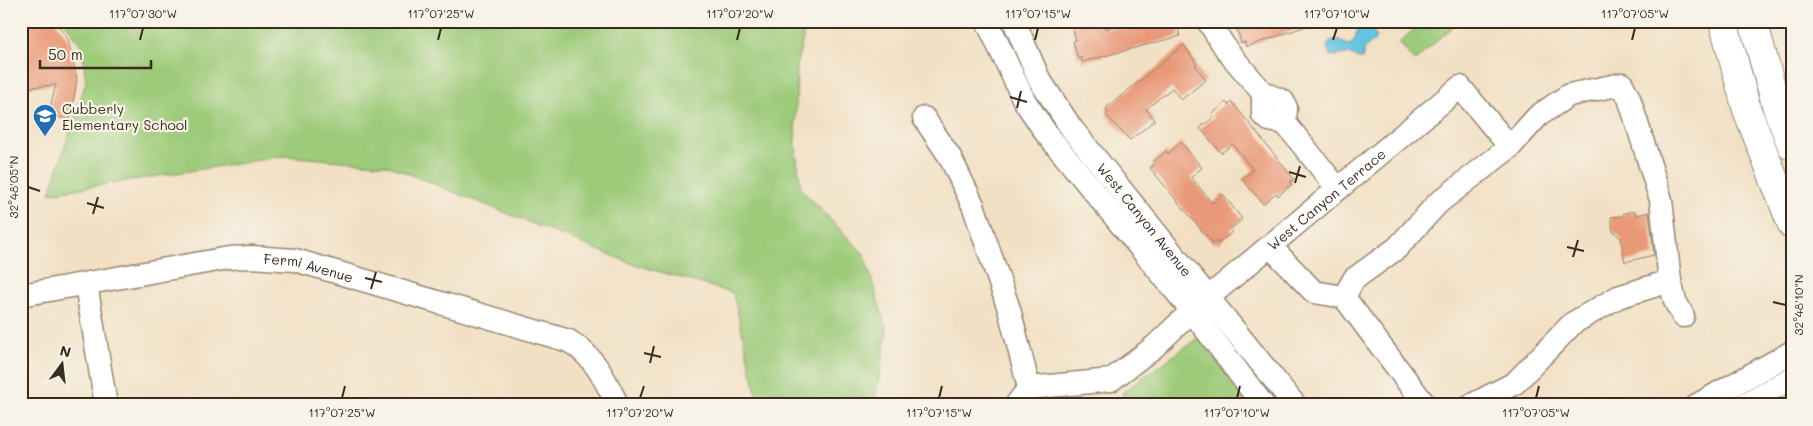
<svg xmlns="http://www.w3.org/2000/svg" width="1813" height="426" font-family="Mali,sans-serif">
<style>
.green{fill:#9dcb79;stroke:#6c7a4c}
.water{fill:#64c5e2;stroke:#507880}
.building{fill:#e99978}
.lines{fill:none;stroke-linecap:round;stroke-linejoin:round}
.minor-casing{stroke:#968571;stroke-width:25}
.major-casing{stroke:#968571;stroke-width:30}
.minor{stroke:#fff;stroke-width:22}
.major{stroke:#fff;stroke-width:28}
.ticks{fill:none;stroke:#3b2a1e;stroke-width:2}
.labels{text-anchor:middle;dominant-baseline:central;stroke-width:4.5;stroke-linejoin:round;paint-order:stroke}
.poi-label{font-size:14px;fill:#3b2a1e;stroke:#f7f3e8;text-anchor:start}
.street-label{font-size:14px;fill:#3b2a1e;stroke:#f7f3e8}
.neatline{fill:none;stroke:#3b2a1e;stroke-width:2}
.ticks-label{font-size:12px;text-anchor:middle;fill:#3b2a1e}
</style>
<rect width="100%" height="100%" fill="#f7f3e8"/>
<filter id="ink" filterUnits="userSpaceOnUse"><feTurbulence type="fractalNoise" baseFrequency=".02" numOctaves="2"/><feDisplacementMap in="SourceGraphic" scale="10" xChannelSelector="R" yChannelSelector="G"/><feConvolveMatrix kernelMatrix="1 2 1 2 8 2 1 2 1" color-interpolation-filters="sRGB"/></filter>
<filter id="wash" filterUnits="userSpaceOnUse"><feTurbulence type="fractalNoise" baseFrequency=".0096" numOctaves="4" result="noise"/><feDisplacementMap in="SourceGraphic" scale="20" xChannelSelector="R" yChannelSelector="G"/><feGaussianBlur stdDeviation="1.12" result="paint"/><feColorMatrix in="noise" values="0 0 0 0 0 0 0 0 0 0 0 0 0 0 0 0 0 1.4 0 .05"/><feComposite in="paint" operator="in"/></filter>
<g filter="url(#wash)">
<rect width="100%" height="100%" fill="#f2e0c4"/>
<g class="green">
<path d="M64,21H807L797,64L795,142L801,189L864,254L887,331L874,405H759L733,293L633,264L387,165L285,156L50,193L86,82L82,47Z"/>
<path d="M1423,21H1450L1454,25L1415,61L1399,43Z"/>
<path d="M1199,337L1250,405H1123V392Z"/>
</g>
<path class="water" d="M1363,26L1372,28L1376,37L1373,42L1365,47L1362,59C1356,60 1353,54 1347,54C1340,54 1337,57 1330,55L1327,47L1331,40H1339L1347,45C1358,43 1354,37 1358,30Z"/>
<g id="blocks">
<g class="building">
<path d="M21,21H55L68,39L77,79L70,120L48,115L56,85L21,88Z"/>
<path d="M1081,21H1104L1106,29L1130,21H1176L1180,36L1082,62L1081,57L1078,59L1073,41L1076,40L1071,24Z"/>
<path d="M1238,21H1315V23L1246,47L1245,42L1241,43L1236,25L1239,24Z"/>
<path d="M1184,45L1197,64L1195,65L1206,80L1181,100L1172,88L1146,109L1155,120L1130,140L1106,115L1108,113L1106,108Z"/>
<path d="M1226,102L1228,105L1232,102L1294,179L1290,182L1292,184L1278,196L1276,193L1263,204L1242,179L1253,170L1233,144L1221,153L1200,128L1214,117L1212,114Z"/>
<path d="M1181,142L1202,168L1191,177L1212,203L1223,194L1242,219L1230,230L1232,232L1218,244L1216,241L1213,244L1150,168L1154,165L1152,163L1166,151L1168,154Z"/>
<path d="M1635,211L1637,215L1649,212L1654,255L1625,262L1621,238L1613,231L1611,217L1623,216L1624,213Z"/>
</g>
</g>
</g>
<g filter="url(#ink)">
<use href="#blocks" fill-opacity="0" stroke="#968571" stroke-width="1"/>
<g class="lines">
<defs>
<g id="minor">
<path d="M987,21L1024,100L1046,133L1192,311L1263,405"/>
<path id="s1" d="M1014,21L1039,79L1072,129L1295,405"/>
<path d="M1208,21L1228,52L1263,93"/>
<path d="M1263,93L1283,101L1286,108L1285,123L1269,120L1263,115Z"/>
<path d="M924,118L950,157L973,205L1009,309L1029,388"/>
<path d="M1285,123L1338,189"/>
<path d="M1270,246L1314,292L1344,297L1425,405"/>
<path d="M1670,281L1675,301L1683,316"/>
<path d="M86,284L106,405"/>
<path id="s2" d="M21,295L229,258L252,257L295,260L569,341C593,356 603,375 615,400V405"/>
<path d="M1344,297L1354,279L1397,248L1438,203L1510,147L1538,116L1569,95L1622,84L1629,98L1661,200L1670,281L1618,297L1573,323L1515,383L1472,405"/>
<path id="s3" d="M1016,405L1029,388L1111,380L1154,347L1192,311L1460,87L1510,147"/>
<path d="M1697,405L1792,352"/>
<path d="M1743,405L1792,378"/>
</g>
<g id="major">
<path d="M1723,21L1747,110L1792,225"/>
<path d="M1753,21L1777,108L1792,146"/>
</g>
</defs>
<use href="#minor" class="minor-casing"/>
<use href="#major" class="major-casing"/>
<use href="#minor" class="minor"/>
<use href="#major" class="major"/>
</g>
</g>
<path class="ticks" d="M140,40L143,28M438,40L441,28M737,40L740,28M1035,40L1038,28M1333,40L1337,28M1632,40L1635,28M1010,97L1027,102M1017,108L1021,91M1289,172L1306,177M1295,183L1300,166M28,187L40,191M87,203L104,208M93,214L98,197M1567,247L1584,251M1573,257L1578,240M365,278L382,282M371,289L376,272M1773,302L1786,305M644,353L661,357M650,363L654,346M342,398L345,386M640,398L644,386M939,398L942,386M1237,398L1240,386M1536,398L1539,386"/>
<defs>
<symbol id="school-pin" viewBox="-11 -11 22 30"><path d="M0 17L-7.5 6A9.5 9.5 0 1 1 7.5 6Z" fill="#1f6fb2" stroke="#f7f3e8"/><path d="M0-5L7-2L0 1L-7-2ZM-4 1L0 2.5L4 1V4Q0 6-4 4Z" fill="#fff"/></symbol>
</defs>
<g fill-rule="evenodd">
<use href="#school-pin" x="31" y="102" width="28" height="38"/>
</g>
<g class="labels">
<g class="poi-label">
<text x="62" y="108">Cubberly<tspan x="62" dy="16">Elementary School</tspan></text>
</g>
<g class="street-label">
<text stroke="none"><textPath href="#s3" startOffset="385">West Canyon Terrace</textPath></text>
<text stroke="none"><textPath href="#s1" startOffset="239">West Canyon Avenue</textPath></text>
<text stroke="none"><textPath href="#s2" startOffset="292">Fermi Avenue</textPath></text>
</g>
</g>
<rect width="1813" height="426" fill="none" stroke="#f7f3e8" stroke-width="55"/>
<g transform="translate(62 364) rotate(15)" stroke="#f7f3e8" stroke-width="4" paint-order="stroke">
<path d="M0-4L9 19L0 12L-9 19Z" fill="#3b2a1e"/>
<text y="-8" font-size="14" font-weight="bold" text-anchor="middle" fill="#3b2a1e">N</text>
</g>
<path d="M40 60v8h111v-8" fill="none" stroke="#3b2a1e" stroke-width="2.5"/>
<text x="48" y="60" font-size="15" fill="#3b2a1e" stroke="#f7f3e8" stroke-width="4" paint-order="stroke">50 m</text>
<rect x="28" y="28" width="1758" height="370" class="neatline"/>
<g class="ticks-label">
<text x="143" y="18">117°07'30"W</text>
<text x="441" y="18">117°07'25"W</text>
<text x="740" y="18">117°07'20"W</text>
<text x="1038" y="18">117°07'15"W</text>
<text x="1337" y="18">117°07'10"W</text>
<text x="1635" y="18">117°07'05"W</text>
<text transform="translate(14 187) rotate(-90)" y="4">32°48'05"N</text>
<text transform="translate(1799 305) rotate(-90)" y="4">32°48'10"N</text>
<text x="342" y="417">117°07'25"W</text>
<text x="640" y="417">117°07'20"W</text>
<text x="939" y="417">117°07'15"W</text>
<text x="1237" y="417">117°07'10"W</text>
<text x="1536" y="417">117°07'05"W</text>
</g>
</svg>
